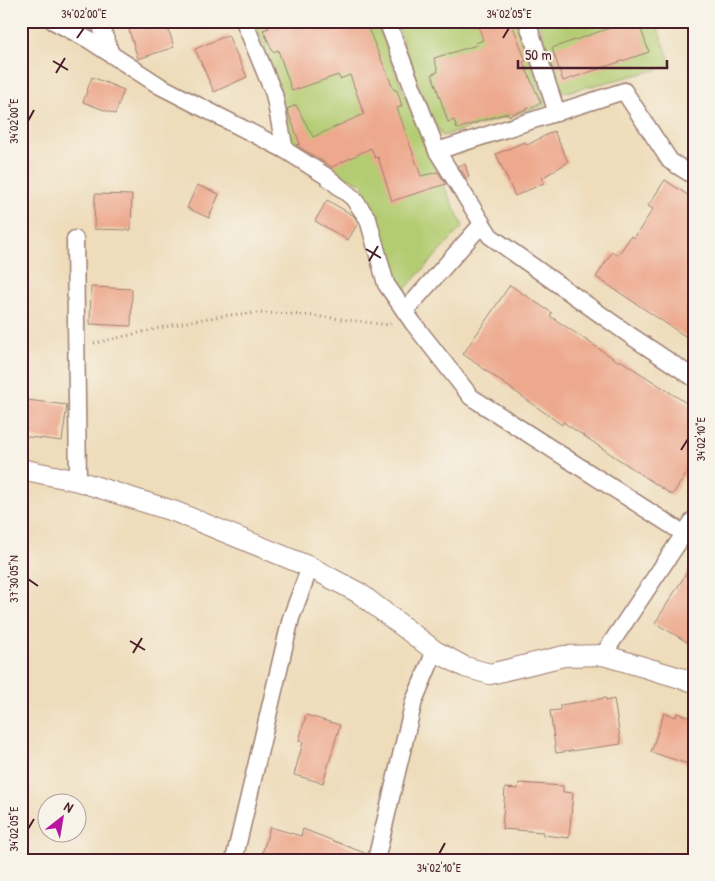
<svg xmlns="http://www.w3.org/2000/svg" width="715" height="881" font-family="'Patrick Hand',sans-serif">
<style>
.green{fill:#b3cc72;stroke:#7e764e}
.building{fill:#eda88d}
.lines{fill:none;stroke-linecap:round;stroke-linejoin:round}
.minor-casing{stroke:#9c7e72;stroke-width:19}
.tertiary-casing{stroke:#9c7e72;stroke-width:22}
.path{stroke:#9c7e72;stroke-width:3;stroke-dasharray:1 4;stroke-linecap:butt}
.minor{stroke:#fff;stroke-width:16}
.tertiary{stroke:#fff;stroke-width:20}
.ticks{fill:none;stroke:#4a1f2b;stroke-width:2}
.neatline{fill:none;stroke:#4a1f2b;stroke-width:2}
.ticks-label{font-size:12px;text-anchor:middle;fill:#4a1f2b}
</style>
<rect width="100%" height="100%" fill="#f7f3e8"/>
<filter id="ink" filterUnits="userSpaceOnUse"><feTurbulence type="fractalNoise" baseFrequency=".02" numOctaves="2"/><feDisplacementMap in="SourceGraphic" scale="10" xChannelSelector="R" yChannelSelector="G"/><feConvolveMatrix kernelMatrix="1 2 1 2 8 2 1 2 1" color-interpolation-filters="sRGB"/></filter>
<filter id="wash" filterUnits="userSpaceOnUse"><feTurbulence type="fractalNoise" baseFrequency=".0096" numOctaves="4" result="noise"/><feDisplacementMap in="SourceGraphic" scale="20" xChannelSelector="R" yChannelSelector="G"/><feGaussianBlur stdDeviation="1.12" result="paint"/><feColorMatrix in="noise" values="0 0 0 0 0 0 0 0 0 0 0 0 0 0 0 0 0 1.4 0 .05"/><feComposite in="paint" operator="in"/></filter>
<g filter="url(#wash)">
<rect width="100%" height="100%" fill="#eedcba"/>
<g class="green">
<path d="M254,21H376L425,146L463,226L405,289L394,285L375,216L361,183L345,177L291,144L280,89Z"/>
<path d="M395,21H516L546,105L442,136L428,111Z"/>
<path d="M538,21H655L672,66L563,93Z"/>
</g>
<g id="blocks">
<g class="building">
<path d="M136,21H166L174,47L138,59L127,24Z"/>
<path d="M266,21H365L394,90H397L402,106L397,108L421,176L438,172L446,184L392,201L378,157L375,158L371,148L332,167L296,145L300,144L287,109L296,105L313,137L364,114L350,75L340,79L338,75L292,91L278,50L273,52L263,30L269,28Z"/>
<path d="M477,21H511L526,61L523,62L541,103L509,116L507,113L457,129L454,120L448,122L432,74L438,72L434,58L477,45L476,43L483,40Z"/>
<path d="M630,21H638L649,52L563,81L552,48Z"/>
<path d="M228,35L247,77L214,92L195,49Z"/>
<path d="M92,77L124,90L115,114L83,102Z"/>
<path d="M554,131L568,162L542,178L544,183L515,196L496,154L525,142L527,145Z"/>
<path d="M465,164L469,177L466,178L458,166Z"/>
<path d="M665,180L694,199V342L596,277L612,252L618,255L631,236L634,238L653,209L648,206Z"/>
<path d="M197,185L219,194L209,218L187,208Z"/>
<path d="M95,194L132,195L131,230L94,229Z"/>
<path d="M327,200L354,216L358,223L348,240L315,221Z"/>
<path d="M510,285L552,313L550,316L619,362L620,360L694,408V463L672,495L563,422L562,425L463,354Z"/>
<path d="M91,287L132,289L131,326L90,324Z"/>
<path d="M27,400L67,405L62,441L22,436Z"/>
<path d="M694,561V646L655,623Z"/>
<path d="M606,698V701L614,699L621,744L556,753L550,711L560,710V705Z"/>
<path d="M664,713L676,717L677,713L694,719V766L651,752Z"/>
<path d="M306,715L340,725L323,783L294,775L303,742L299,741Z"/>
<path d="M519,783L563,786V792L573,793L569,838L543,835V832L502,829L505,788L518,789Z"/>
<path d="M270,827L301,836L303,829L367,854L366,860H283L262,854Z"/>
</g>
</g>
</g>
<g filter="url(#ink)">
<use href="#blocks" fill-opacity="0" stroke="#9c7e72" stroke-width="1"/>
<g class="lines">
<defs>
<g id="minor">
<path d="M53,21L89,40L160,86L285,150L326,176L353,198L368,219L386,284L413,323L471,397L694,540"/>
<path d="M99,21L111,54"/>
<path d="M244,21L274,94L285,150"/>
<path d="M387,21L437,151L490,236L631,336L694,378"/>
<path d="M527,21L557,113"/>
<path d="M437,151L624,91L670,161L694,176"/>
<path d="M75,239L78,481"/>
<path d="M405,311L482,224"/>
<path d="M603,655L694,519"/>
<path d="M234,860L291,618L310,567"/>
<path d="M376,860L414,701L435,651"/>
</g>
<path id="tertiary" d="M21,469L78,481L176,512L310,567L359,593L435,651L465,667L490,674L564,656L603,655L694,682"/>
</defs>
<use href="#minor" class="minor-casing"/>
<use href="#tertiary" class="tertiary-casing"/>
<path class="path" d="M94,343C148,332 205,314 260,313C303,313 346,320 389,325L391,323"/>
<use href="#minor" class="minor"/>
<use href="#tertiary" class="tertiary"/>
</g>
</g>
<path class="ticks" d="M77,38L84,28M503,38L509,28M53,61L68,70M56,73L65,58M28,121L34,110M366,249L381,258M369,261L378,246M681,450L688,439M28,579L38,586M130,641L145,650M133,653L142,638M28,829L34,819M439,854L445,843"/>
<rect width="715" height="881" fill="none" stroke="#f7f3e8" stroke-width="55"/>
<g transform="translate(62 818) rotate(31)"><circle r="24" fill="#f7f3e8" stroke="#b29e9c"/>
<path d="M0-4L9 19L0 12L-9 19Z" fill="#b5179e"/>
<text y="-8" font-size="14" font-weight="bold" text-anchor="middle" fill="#4a1f2b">N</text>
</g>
<path d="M518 60v8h149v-8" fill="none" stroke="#4a1f2b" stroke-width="2.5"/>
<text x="525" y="60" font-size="15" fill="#4a1f2b" stroke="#f7f3e8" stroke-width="4" paint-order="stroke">50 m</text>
<rect x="28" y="28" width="660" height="826" class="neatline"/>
<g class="ticks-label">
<text x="84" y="18">34°02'00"E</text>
<text x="509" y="18">34°02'05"E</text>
<text transform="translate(14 121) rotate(-90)" y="4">34°02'00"E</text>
<text transform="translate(701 439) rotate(-90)" y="4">34°02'10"E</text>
<text transform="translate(14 579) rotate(-90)" y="4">37°30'05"N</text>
<text transform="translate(14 829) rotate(-90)" y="4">34°02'05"E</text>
<text x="439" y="872">34°02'10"E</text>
</g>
</svg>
